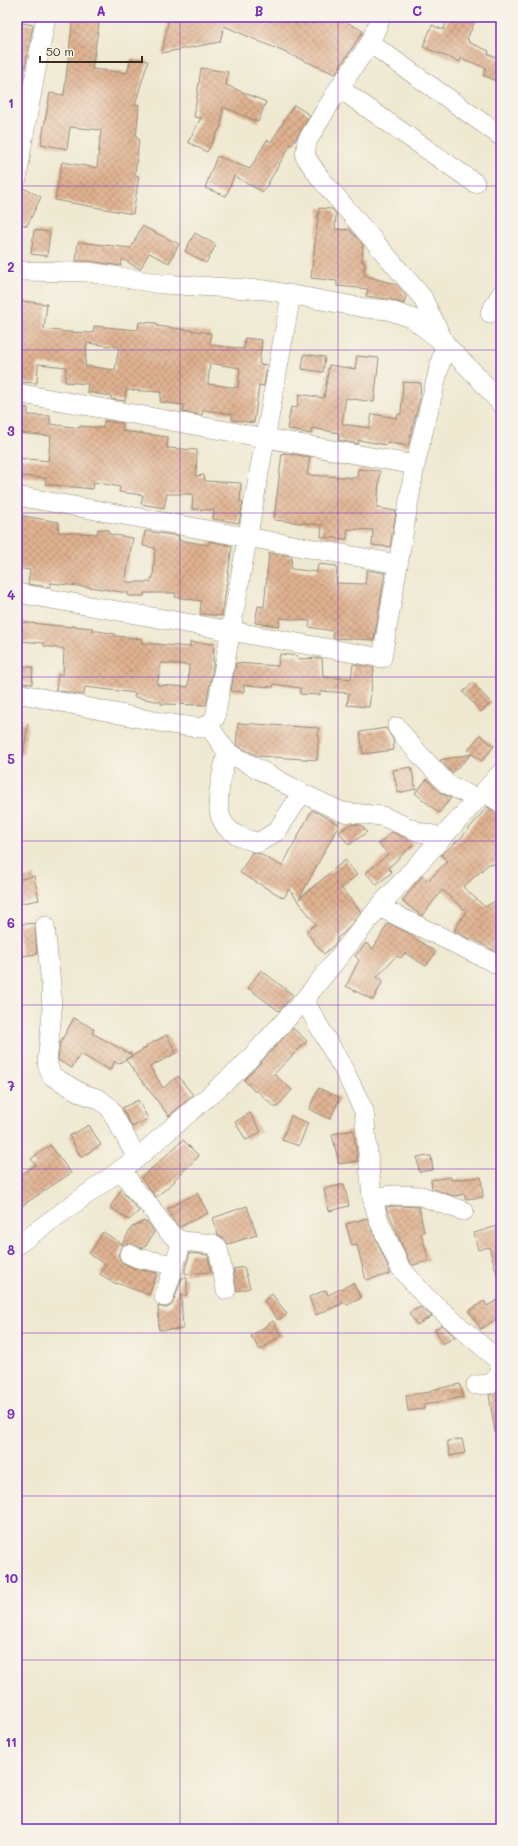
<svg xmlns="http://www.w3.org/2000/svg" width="518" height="1846" font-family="Mali,sans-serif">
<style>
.building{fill:url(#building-cross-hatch);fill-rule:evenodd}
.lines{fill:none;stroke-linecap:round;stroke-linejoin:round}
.minor-casing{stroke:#958a78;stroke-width:20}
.minor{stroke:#fff;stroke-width:19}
.grid{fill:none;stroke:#7b2cbf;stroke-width:1;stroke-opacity:0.55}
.neatline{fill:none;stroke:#7b2cbf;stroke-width:1.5}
.grid-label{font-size:13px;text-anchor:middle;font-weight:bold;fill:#7b2cbf}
</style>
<defs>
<pattern id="building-cross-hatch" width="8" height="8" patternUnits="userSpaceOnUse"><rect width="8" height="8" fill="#e0b291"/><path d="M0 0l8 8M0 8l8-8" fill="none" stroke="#b79176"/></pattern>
</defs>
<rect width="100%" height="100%" fill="#f7f3e8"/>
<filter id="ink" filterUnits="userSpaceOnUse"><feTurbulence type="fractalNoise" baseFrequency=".025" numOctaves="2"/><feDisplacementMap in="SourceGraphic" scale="8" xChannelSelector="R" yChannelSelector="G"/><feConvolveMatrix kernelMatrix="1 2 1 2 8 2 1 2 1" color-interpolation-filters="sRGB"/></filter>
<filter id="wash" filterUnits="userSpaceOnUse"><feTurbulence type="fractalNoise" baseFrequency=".012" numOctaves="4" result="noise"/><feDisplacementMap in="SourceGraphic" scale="16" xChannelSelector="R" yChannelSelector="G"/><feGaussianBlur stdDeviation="0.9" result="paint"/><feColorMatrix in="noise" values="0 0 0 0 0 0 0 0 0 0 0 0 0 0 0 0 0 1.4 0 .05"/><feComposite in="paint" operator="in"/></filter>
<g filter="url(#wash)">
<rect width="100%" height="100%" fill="#efe9d1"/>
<g id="blocks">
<g class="building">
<path d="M73,17H100L92,69L127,73L131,59L148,61L135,105H139L136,138L139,139L135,175L139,176L133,214L55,200L62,162L97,168L101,130L70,127L67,149L41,144L50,93L64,95Z"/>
<path d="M169,17H337L363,31L335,74L224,26L220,42L162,53Z"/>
<path d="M449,17H477L467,39L469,40L468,42L489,51L488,54L501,60V83L483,75L486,68L461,58L460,62L423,47L432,25L443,30Z"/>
<path d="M17,22L33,25L22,82L17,81Z"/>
<path d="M201,68L228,72L226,85L266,102L258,122L223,107L221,126L207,152L188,142L201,118L194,117Z"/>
<path d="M294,105L310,115L292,145L291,144L263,192L234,176L226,196L205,188L217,156L250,169L267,140L271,142Z"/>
<path d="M23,188L41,197L27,226L17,222V201Z"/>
<path d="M319,208L332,209L336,214L335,229L350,230L363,245L362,262H365L364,275L397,285L406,296L404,304L389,299L366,296L368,289L337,286V281L311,278Z"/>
<path d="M142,226L179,244L169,263L149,253L140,269L122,259L121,266L90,261H76L78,242L131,248Z"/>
<path d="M34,230L50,232L47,256L31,254Z"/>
<path d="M195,233L216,245L206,263L185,251Z"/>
<path d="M21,301L47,304L44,329L67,332L93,333L94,326L138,330L139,322L157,323V326L211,333L210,345L244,349L245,338L262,340L259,364L267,365L264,386L259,385L254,423L232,420V414L203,410L202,415L183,412L184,405L160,402L161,392L126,390L125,401L111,399V396L87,392L88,384L65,382L66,367L38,364L37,383L17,382V332ZM87,343L119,347L115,370L85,366ZM210,363L240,368L238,388L208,384Z"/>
<path d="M304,354L325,357L323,372L302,369Z"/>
<path d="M357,356L379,358L374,402L346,398L342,424L369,428L372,414L397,418L398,414H401L403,382L421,383L420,398L408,446L387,442L386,445L359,440L358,444L338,440L339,433L312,428L311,434L287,429L291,407L297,408L299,394L324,398L329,365L355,369Z"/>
<path d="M17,407L28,408V415L50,416V424L80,428V426L103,428L104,421L119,423H123L122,431L168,437L167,448L197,450L196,476L204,475L205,481L241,483L240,502H243L239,523L213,519L214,510L192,509L193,494H167L164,508L141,504L143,495L119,492L120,487L94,482L93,489L45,484L46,478L20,476V473L17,472V458L48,461L51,436L17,433Z"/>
<path d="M282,453L310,457L307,475L357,478L358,469L380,471L377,508L396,511L390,547L372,545L373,530L348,529L347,539L321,537L322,525L274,520Z"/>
<path d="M17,515L59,522L58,532L97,534L98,529L109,530V534L133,538L125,582H151V578H153L155,548L143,546L145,531L179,536L178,540L208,545L209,541L232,546L222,616L200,614L201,601L175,597L176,593H144V596H128V593L96,588L51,583L50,587L28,584L30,570L17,568Z"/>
<path d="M269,553L292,556L291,569L317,572L318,564L337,566L336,583L365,584L367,570L385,573L374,640L333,638V631L309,627L310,621L280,618L279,626L255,623L258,606L264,607Z"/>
<path d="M20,622L71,627V626L93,628L92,630L115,634V636L142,639V643L190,647V642L214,644L213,661H214L206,705L161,704V702L134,697L135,693L85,687L84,695L56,690L58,674H63L64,649L44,646V643L19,641ZM161,663L189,665L188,687L157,685Z"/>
<path d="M280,654L298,656L297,659L322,658L323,677L351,679L353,664L374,668L369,707L347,705L349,693L320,691V695L300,694V688L274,684L273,687L244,685V692L231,691L236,663L278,666Z"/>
<path d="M17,666L33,667L32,684L17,682Z"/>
<path d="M473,683L491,703L481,712L463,692Z"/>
<path d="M17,722L28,724L23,755H17Z"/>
<path d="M238,723L319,728L317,760L258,756L236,745Z"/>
<path d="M386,728L393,739L394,750L363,754L360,732Z"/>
<path d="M480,735L494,746L482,761L472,754L452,773L440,760L472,754L468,750Z"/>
<path d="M411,767L416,789L398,793L393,770Z"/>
<path d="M427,779L439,792L451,798L439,813L415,793Z"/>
<path d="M487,807L501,814V856L493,865L490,863L463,887L485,907L501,898V954L471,938L470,939L454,931L466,911L442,890L422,916L402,901L422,876L428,881L447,861L441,855L462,837Z"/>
<path d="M312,810L339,824L299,899L345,860L357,875L341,888L361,912L344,933L337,938L338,940L333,946L324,954L306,932L316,924L289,889L284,898L240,873L252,852L260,854L282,866Z"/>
<path d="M351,824L361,825L367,832L349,845L339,832Z"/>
<path d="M392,832L407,839L413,845L388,868L392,872L377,885L366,873L388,854L379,844Z"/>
<path d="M34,876L39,900L17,904V880Z"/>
<path d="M35,923L37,954L22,956L17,925Z"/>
<path d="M388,923L414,936L413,937L436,952L426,966L405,953L401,958L396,956L377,977L383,981L373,1000L346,986L359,960L355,956L366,943L373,949Z"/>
<path d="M261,970L293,995L279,1011L248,988Z"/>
<path d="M74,1018L94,1029L92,1033L132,1055L118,1064L115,1061L110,1070L80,1054L72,1068L58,1060L60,1043Z"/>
<path d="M293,1028L307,1041L274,1074L292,1090L276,1108L256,1090L255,1092L244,1080Z"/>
<path d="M167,1035L176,1053L150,1067L163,1088L178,1076L193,1095L169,1116L126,1060L147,1047L146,1046Z"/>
<path d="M319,1088L340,1098L330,1119L309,1109Z"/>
<path d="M138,1100L148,1119L132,1127L122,1108Z"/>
<path d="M250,1113L261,1132L246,1140L235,1122Z"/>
<path d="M291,1116L308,1123L299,1146L282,1140Z"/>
<path d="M89,1125L101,1145L81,1157L69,1136Z"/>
<path d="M353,1130L358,1161L339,1164L332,1134Z"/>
<path d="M183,1140L199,1156L174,1180L175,1181L156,1197L141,1178Z"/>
<path d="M50,1145L71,1173L17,1209V1177L36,1165L31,1159Z"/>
<path d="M431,1156L433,1170L419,1172L417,1157Z"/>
<path d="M451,1177V1180L481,1177L483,1197L465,1199V1194L454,1196L432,1188L431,1180Z"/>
<path d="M344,1184L349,1206L329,1211L324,1189Z"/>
<path d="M121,1190L139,1211L129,1220L110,1207Z"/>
<path d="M197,1193L208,1213L180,1227L174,1221L167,1209Z"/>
<path d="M247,1206L257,1235L228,1244L225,1239L218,1235L213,1218Z"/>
<path d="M397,1206L419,1207L424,1232L421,1233L429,1261L413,1265L409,1261L386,1207Z"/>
<path d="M367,1218L390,1272V1274L366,1280L357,1245L352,1246L346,1224Z"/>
<path d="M144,1221L149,1224L154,1232L146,1246L142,1248L127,1243L122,1245L118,1255L120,1260L125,1264L136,1269L157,1273L149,1295L117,1283L116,1284L100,1274L106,1265L89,1254L103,1232L122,1244L132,1227Z"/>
<path d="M501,1225V1276L498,1277L489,1247L478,1250L474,1233Z"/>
<path d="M190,1253L208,1255L211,1272L185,1274V1269Z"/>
<path d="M244,1267L250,1288L237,1291L233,1269Z"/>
<path d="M182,1278H187V1295H181L183,1329L159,1330L158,1306L166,1308L172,1305Z"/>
<path d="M353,1283L361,1298L347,1305L346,1302L316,1315L309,1297L326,1290L328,1295Z"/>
<path d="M272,1294L287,1314L278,1320L264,1301Z"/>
<path d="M501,1298V1316L481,1329L469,1311L484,1301L487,1306Z"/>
<path d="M420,1307L432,1316L417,1325L409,1313Z"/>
<path d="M273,1321L282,1335L260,1350L251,1336Z"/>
<path d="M442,1325L455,1337L443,1344L435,1329Z"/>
<path d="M460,1384L463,1397L424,1405V1409L408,1411L406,1395L431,1392V1390Z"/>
<path d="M501,1391V1432H495L489,1395Z"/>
<path d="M462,1439L465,1453L450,1456L447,1441Z"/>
</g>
</g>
</g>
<g filter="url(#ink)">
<use href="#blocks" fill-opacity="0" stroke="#958a78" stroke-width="1"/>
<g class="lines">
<defs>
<g id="minor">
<path d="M370,43L501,136"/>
<path d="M339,88L475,183"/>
<path d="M17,179L23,139L46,17"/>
<path d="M17,271L88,272L162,284L266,290L365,308L388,310L412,318L445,344L478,377L501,404"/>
<path d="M490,313L501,294"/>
<path d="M17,393L415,465"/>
<path d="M17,496L398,564"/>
<path d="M17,593L382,658L415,465L445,344L422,297L320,178L305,156L307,141L339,88L370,43L381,17"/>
<path d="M17,693L164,723L200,728L208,725L215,718L291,295"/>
<path d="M208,725L227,752L302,793L342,812L382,816L419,832L442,837"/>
<path d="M397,727L410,744L447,784L477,799"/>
<path d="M227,752C222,778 206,820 237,835C243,839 251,840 258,843L277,831L302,793"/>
<path d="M484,792L501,803"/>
<path d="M379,907L501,966"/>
<path d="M45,926L51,985L52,1012L47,1063L52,1076L81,1093L99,1099L109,1107L137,1158"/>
<path d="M304,1000L345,1072L364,1111L372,1197L379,1221L400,1267L425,1296L499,1361L501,1369"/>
<path d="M122,1169L134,1189L150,1206L165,1228L173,1236L182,1241L213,1244L218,1248L226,1290"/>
<path d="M372,1197L397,1195L421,1196L464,1211"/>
<path d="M17,1245L137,1158L240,1069L304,1000L379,907L501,773"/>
<path d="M129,1254L138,1258L174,1265"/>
<path d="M164,1297L182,1241"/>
<path d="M476,1385L491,1384L501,1373"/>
</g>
</defs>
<use href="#minor" class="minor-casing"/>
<use href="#minor" class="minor"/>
</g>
</g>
<path class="grid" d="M180,17V1829M338,17V1829M17,186H501M17,350H501M17,513H501M17,677H501M17,841H501M17,1005H501M17,1169H501M17,1333H501M17,1496H501M17,1660H501"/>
<rect width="518" height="1846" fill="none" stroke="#f7f3e8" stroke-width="44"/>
<path d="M40 56v6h102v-6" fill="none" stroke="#3b2a1e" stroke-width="2"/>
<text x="46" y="56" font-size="12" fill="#3b2a1e" stroke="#f7f3e8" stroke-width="3" paint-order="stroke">50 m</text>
<rect x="22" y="22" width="474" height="1802" class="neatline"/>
<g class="grid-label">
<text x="101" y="16">A</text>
<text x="259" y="16">B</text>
<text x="417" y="16">C</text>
<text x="11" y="108">1</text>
<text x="11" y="272">2</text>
<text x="11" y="436">3</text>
<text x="11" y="600">4</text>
<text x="11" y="764">5</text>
<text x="11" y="928">6</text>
<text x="11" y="1091">7</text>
<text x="11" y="1255">8</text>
<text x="11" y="1419">9</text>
<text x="11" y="1583">10</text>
<text x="11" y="1747">11</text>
</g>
</svg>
